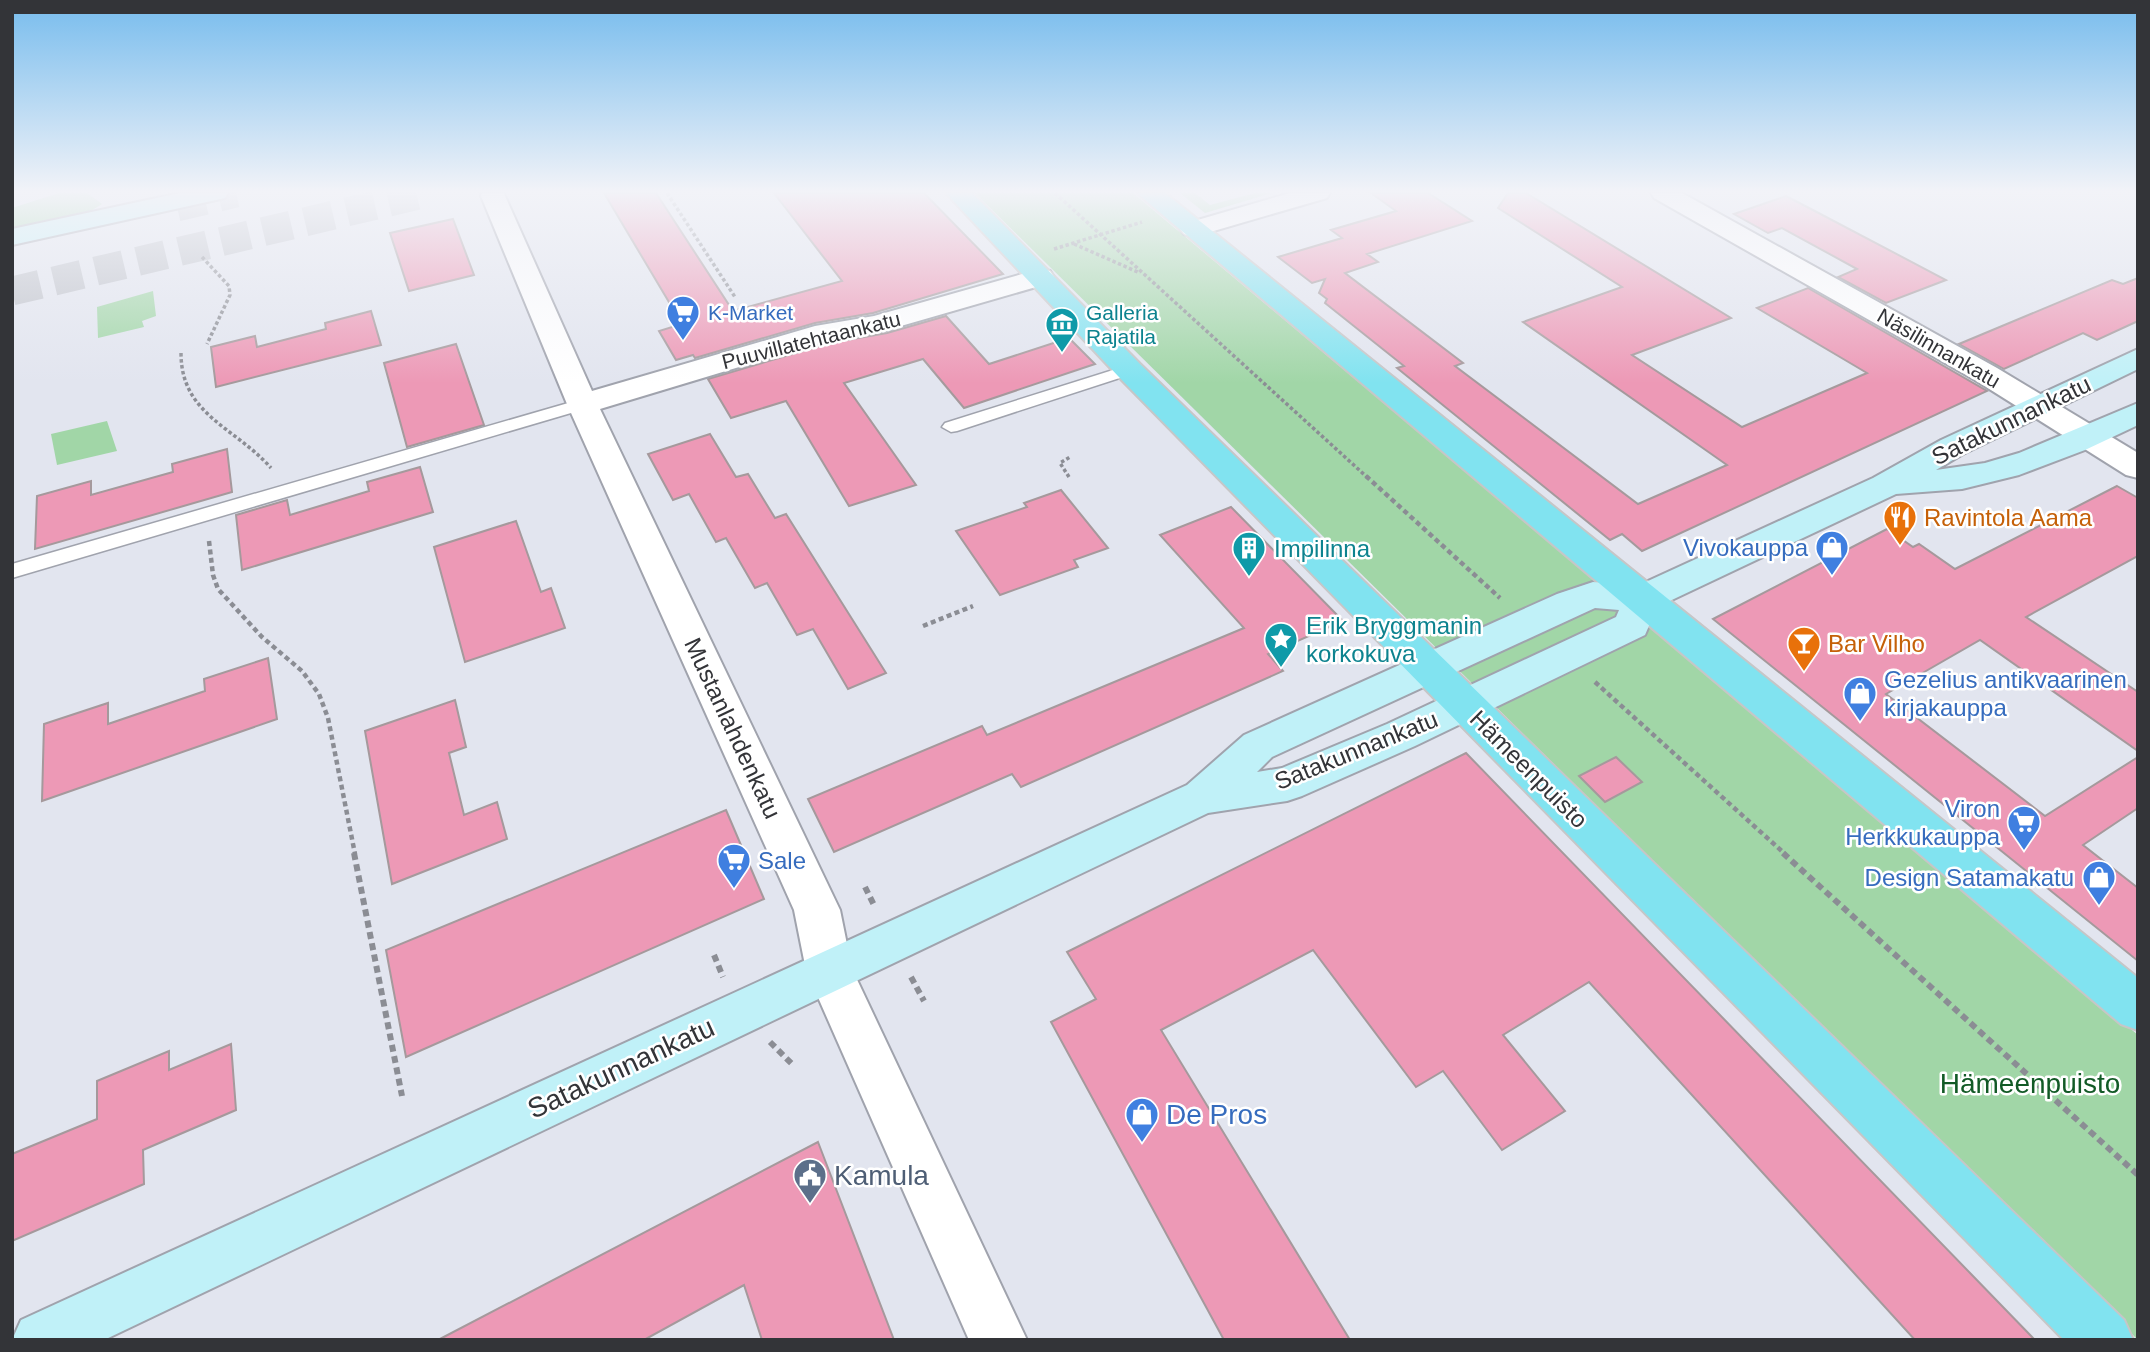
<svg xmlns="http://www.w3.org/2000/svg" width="2150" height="1352" font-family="Helvetica,sans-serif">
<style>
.green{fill:#a1d6a7}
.building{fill:#ed99b6;stroke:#a5999c;stroke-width:2}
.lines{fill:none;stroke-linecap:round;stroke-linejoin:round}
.highway-tunnel{stroke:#bfc2ca;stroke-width:29;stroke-dasharray:29 14;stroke-linecap:butt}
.lane-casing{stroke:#a0a3ad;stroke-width:3}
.street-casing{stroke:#a0a3ad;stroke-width:4}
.secondary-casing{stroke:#a0a3ad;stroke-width:4}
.primary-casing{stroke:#c6c6c7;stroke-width:4}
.path-far2{stroke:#8b8d94;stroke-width:3.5;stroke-dasharray:3.5 2.5;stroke-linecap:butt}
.path-far1{stroke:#8b8d94;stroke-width:4.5;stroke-dasharray:5 3.5;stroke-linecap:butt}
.path{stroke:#8b8d94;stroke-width:6;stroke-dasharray:7 4.5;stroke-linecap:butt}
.lane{fill:#fff;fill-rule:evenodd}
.street{fill:#fff;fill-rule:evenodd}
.secondary{fill:#c0f1f8;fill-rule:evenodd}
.primary{fill:#81e3f0;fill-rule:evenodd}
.labels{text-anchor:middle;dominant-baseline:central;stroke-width:5;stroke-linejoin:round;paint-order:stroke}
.far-shop-label{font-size:21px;fill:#366cbe;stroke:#fff;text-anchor:start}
.far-culture-label{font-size:21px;fill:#0d838f;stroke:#fff;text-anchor:start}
.far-street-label{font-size:21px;fill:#333438;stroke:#fff}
.street-label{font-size:24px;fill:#333438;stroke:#fff}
.food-label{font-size:24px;fill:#c56008;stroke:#fff;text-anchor:start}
.shop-label{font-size:24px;fill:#366cbe;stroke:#fff;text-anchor:end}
.culture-label{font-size:24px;fill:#0d838f;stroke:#fff;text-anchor:start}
.near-street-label{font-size:28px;fill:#333438;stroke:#fff}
.near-park-label{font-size:28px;fill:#125a26;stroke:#fff}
.near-shop-label{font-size:28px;fill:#366cbe;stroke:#fff;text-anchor:start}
.near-service-label{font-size:28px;fill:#4e5e75;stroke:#fff;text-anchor:start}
</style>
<rect width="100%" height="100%" fill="#e2e5ef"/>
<g class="green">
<path d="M59,193H87L102,204L86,214L12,229V208Z"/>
<path d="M975,193H1133L2138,1035V1340Z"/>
<path d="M1180,193H1195L1210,205L1255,193H1272L1205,213Z"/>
<path d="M153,291L156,316L142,321L144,327L98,338L97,307Z"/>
<path d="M107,421L117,451L57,465L51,434Z"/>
</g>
<g class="building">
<path d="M604,193H656L733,311L842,281L774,193H924L1003,274L873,313L815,323L695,358L693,355L676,360L659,331L682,324Z"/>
<path d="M1371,193H1428L1472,221L1367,254L1378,262L1345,273L1463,363L1455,366L1638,504L1727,465L1523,322L1622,287L1498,208L1508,193H1526L1731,318L1632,355L1742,427L1867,373L1757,308L1808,288L1987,391L1642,551L1622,534L1610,540L1397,368L1404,366L1325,303L1327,299L1319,293L1325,279L1312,283L1278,257L1342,238L1331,230L1396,211Z"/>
<path d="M1786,196L1811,209L1946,280L1886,303L1838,277L1857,269L1782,228L1768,233L1734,214Z"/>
<path d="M453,219L474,275L409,291L390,233Z"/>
<path d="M2138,278V321L2097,340L2083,333L2004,369L1959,344L2112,280L2123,284Z"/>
<path d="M371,311L381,345L216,387L211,347L255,336L257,347L326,329L325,323Z"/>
<path d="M946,316L989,364L1069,338L1095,364L964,408L923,359L844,383L916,485L849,506L786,401L731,418L708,379L830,343L887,333Z"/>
<path d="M456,344L484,425L407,447L384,363Z"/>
<path d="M710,434L736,477L748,474L775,518L786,514L886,673L848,689L813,629L797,635L767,583L755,588L726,538L716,542L689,494L673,500L648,454Z"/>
<path d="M227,449L232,492L35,549L37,496L91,481V495L173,472L172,464Z"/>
<path d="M420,467L433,512L242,570L236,515L287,500L290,515L369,491L367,482Z"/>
<path d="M2117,486L2138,498V556L2026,617L2138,692V751L1980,640L1886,694L2045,816L2138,757V808L2083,845L2138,888V961L1713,619L1887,529L1913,547L1919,544L1955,569Z"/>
<path d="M1061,490L1108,548L1074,560L1078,567L1000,595L956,531L1027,507L1024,503Z"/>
<path d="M1231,507L1343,621L1268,654L1283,671L1021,787L1012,774L834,852L808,799L982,726L987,735L1244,628L1160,535Z"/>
<path d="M516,521L541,592L551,588L565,628L465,662L434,547Z"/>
<path d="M268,658L277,719L42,801L44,724L108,703V724L205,691L204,679Z"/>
<path d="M455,700L466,747L449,753L464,815L497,802L507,839L392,884L365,731Z"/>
<path d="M1466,753L1971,1274L2035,1340H1915L1589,982L1503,1035L1565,1111L1502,1150L1443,1071L1416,1087L1313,950L1161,1030L1350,1340H1224L1051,1022L1096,999L1067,952Z"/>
<path d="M1616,757L1642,782L1605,802L1579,776Z"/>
<path d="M726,810L764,899L406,1057L386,950Z"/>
<path d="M231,1044L236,1110L143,1150L144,1184L12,1241V1154L97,1119V1081L169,1051V1070Z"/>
<path d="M818,1142L894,1340H762L744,1285L644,1340H438Z"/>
</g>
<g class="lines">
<g class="highway-tunnel">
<path d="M177,207L236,193"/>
<path d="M12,291L427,193"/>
</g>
<defs>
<g id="lane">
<path d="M1129,365L1135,367L1137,370L1135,373L957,431L951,432L942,427L945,423Z"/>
<path d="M582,399L588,400L590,404L588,408L12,578V564Z"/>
</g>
<g id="street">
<path d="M482,193H504L505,196L592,391L815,326L874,316L1040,269L1050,271L1054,277L1050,283L887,330L829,340L600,409L840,910L852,969L1027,1340H969L806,970L794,910L567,404L481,196Z"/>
<path d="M1290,193H1330L1327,198L1193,237L1184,234L1180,229L1184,224Z"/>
<path d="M1651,193H1682L1997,368L2138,453V478L2126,475L1975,380L1654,198Z"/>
</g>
<g id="secondary">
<path d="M180,193H228L225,198L216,200L12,245V229Z"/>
<path d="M2138,349V369L1963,454L1936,470L1985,463L2019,453L2138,403V425L2085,450L2019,475L1962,489L1896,494L1657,607L1645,635L1415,746L1302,796L1287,801L1208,813L104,1340H12L21,1320L1187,785L1244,735L1557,594L1593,582L1637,586L1873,478L1941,440ZM1595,608L1619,610L1616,617L1387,724L1282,768L1257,772L1272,757Z"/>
</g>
<g id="primary">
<path d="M946,193H972L1140,364L2124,1320L2133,1340H2064L1118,376Z"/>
<path d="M1137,193H1165L2138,978V1030L2121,1024Z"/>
</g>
</defs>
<use href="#lane" class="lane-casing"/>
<use href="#street" class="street-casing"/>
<use href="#secondary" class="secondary-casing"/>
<use href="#primary" class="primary-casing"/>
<g class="path-far2">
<path d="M667,193L735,297"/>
<path d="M1055,193L1368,478"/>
<path d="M1074,244L1140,273"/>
<path d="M1054,249L1142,222"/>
<path d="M202,257L229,286L230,295L207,344"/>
<path d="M181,353C181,415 235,427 271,468"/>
<path d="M1069,477L1060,463L1070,457"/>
</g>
<g class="path-far1">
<path d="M1366,476L1500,598"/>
<path d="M209,541L213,575L218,589L262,637L302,671L319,694L328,718L355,854"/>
<path d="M923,626L973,606"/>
<path d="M1595,682L1785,854"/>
</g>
<g class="path">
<path d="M354,853L402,1096"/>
<path d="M1783,853L2138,1175"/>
<path d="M865,887L875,907"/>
<path d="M714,955L723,977"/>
<path d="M911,977L924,1001"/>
<path d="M770,1042L792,1064"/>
</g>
<use href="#lane" class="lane"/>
<use href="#street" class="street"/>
<use href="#secondary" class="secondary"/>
<use href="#primary" class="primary"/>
</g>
<linearGradient id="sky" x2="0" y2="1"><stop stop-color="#77bced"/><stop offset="0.5" stop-color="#f2f3f8"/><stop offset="1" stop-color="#f2f3f8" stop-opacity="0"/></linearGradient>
<rect width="2150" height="383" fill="url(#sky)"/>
<defs>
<symbol id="supermarket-pin" viewBox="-11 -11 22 30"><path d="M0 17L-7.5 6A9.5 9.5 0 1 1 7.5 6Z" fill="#3f7fe0" stroke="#fff"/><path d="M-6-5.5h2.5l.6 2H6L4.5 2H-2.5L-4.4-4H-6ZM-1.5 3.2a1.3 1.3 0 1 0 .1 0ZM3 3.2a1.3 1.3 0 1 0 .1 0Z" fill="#fff"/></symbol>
<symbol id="museum-pin" viewBox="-11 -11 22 30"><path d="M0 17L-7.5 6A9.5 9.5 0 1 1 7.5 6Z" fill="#0f9aa8" stroke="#fff"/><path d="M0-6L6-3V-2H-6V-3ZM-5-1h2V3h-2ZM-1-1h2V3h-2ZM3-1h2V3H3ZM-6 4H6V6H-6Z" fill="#fff"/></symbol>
<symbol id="restaurant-pin" viewBox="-11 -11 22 30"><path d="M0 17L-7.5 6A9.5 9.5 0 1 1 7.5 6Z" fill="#e8710a" stroke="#fff"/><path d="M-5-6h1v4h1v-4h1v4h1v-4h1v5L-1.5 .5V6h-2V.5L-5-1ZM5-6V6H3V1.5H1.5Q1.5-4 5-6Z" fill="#fff"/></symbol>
<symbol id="shop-pin" viewBox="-11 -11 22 30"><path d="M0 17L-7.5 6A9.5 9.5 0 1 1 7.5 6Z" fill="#3f7fe0" stroke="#fff"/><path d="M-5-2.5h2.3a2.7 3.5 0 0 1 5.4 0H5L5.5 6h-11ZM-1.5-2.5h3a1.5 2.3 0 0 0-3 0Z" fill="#fff"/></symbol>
<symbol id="building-pin" viewBox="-11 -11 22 30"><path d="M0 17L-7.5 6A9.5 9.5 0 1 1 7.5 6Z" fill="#0f9aa8" stroke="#fff"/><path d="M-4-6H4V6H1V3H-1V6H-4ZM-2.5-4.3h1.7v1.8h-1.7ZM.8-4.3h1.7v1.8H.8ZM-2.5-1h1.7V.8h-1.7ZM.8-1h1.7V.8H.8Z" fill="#fff"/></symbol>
<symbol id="sight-pin" viewBox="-11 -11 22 30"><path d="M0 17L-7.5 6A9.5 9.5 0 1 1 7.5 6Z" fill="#0f9aa8" stroke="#fff"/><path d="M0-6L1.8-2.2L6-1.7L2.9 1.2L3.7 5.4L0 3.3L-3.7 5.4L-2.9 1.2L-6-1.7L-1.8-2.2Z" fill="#fff"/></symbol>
<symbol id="bar-pin" viewBox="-11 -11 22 30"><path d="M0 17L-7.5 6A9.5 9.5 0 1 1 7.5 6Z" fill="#e8710a" stroke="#fff"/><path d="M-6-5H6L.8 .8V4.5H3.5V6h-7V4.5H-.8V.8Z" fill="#fff"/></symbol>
<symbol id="civic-pin" viewBox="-11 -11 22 30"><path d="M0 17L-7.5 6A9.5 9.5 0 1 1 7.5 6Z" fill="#5c6f8a" stroke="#fff"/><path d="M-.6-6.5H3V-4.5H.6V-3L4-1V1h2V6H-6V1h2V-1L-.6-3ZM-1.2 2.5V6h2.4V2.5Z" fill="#fff"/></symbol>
</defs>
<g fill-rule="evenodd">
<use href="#supermarket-pin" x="664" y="293" width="38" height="52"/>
<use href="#museum-pin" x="1043" y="305" width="38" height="52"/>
<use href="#restaurant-pin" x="1881" y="498" width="38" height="52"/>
<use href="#shop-pin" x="1813" y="528" width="38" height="52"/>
<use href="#building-pin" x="1230" y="529" width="38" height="52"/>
<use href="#sight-pin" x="1262" y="620" width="38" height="52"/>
<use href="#bar-pin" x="1785" y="624" width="38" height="52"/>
<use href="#shop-pin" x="1841" y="674" width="38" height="52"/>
<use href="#supermarket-pin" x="2005" y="803" width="38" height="52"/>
<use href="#supermarket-pin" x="715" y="841" width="38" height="52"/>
<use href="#shop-pin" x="2080" y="858" width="38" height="52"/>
<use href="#shop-pin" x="1123" y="1095" width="38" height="52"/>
<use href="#civic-pin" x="791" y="1156" width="38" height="52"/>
</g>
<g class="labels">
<g class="far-shop-label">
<text x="708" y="312">K-Market</text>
</g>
<g class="far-culture-label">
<text x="1086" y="312">Galleria<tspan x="1086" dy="24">Rajatila</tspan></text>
</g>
<g class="far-street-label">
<text transform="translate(811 340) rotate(-14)">Puuvillatehtaankatu</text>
<text transform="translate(1939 348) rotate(30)">Näsilinnankatu</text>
</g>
<g class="street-label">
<text transform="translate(2011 420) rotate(-26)">Satakunnankatu</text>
<text transform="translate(733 728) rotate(65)">Mustanlahdenkatu</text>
<text transform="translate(1356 750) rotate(-22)">Satakunnankatu</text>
<text transform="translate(1529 769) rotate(45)">Hämeenpuisto</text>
</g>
<g class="food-label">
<text x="1924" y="517">Ravintola Aama</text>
<text x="1828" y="643">Bar Vilho</text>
</g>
<g class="shop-label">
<text x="1808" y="547">Vivokauppa</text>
<text x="1884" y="679" text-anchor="start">Gezelius antikvaarinen<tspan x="1884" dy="28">kirjakauppa</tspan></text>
<text x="2000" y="808">Viron<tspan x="2000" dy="28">Herkkukauppa</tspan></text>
<text x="758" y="860" text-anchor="start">Sale</text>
<text x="2074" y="877">Design Satamakatu</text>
</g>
<g class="culture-label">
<text x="1274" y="548">Impilinna</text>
<text x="1306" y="625">Erik Bryggmanin<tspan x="1306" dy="28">korkokuva</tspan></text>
</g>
<g class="near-street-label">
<text transform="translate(621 1068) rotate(-25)">Satakunnankatu</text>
</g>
<g class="near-park-label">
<text x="2030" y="1083">Hämeenpuisto</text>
</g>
<g class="near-shop-label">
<text x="1166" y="1114">De Pros</text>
</g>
<g class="near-service-label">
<text x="834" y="1175">Kamula</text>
</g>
</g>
<rect width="2150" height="1352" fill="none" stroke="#333438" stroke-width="28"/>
</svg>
